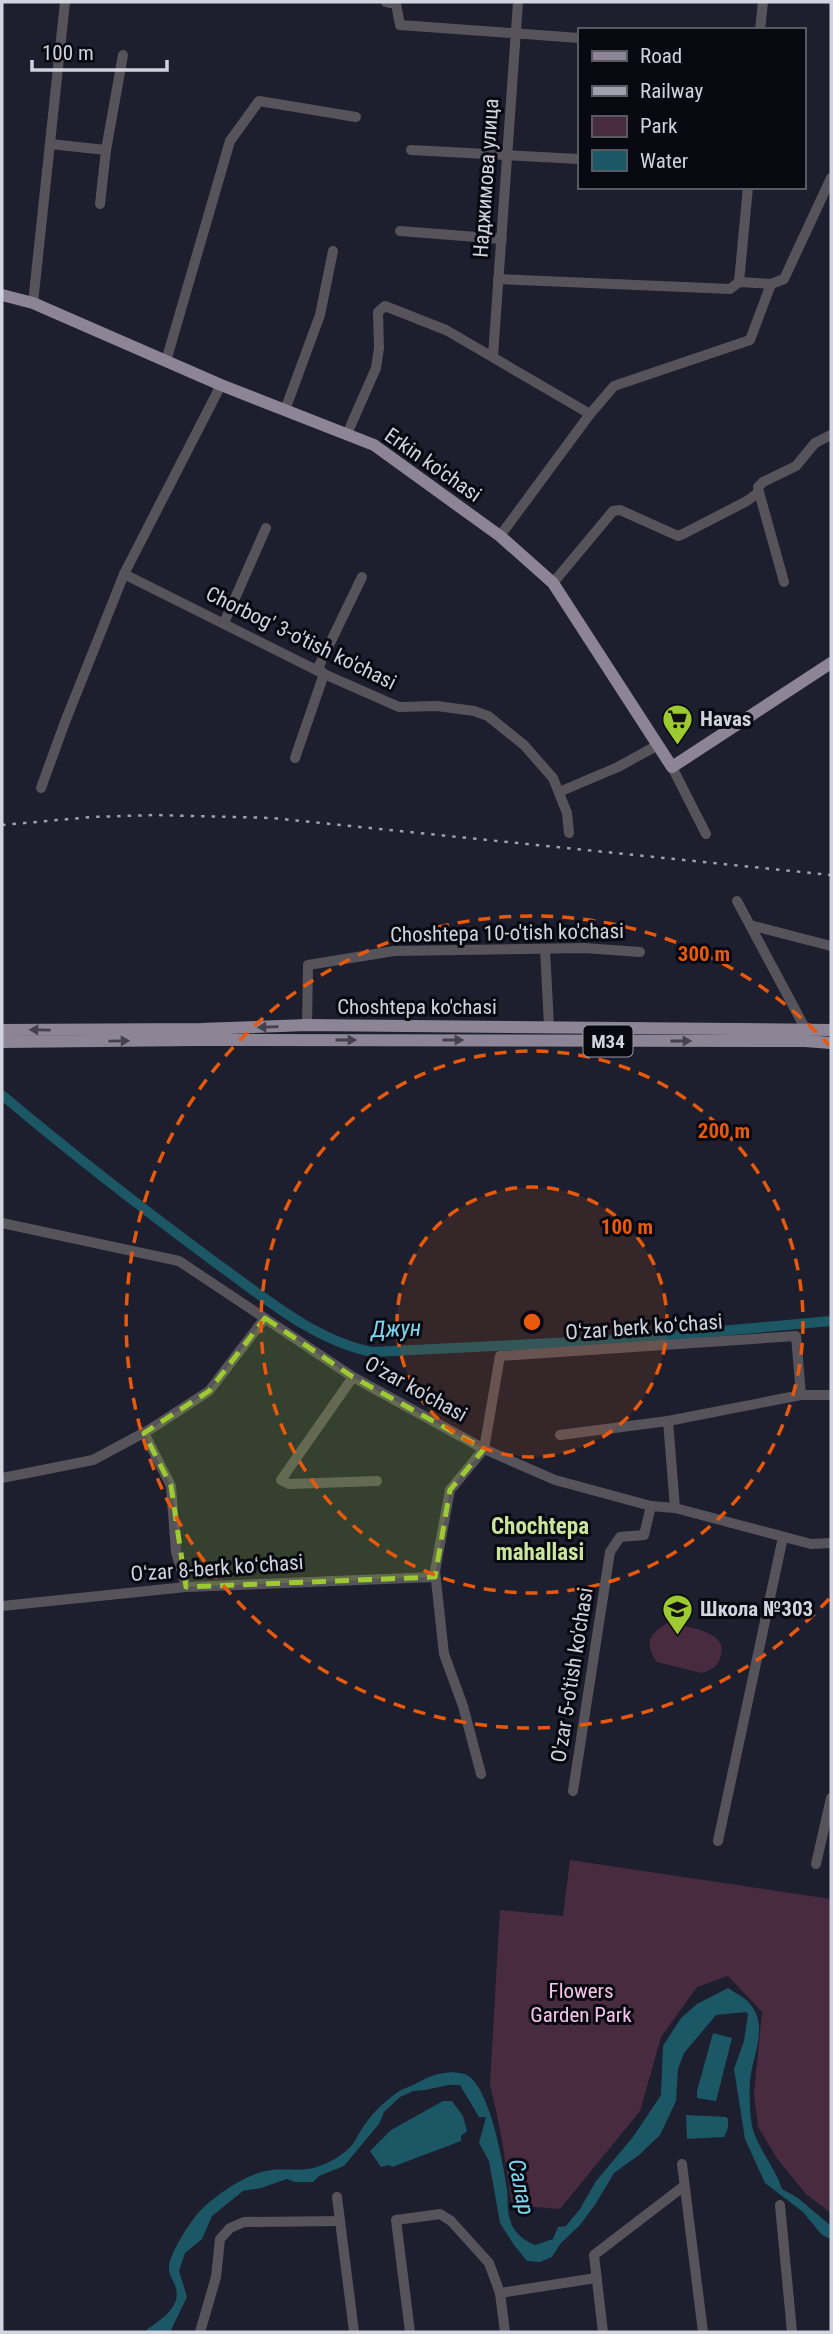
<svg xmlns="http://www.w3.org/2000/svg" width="833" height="2334" font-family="'Roboto Condensed',sans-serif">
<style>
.green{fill:#492b40}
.water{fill:#1b5765}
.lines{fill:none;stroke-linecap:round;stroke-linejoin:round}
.canal{stroke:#1b5765;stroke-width:10}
.minor{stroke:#57535b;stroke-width:10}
.major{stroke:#8d8596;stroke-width:12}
.rail{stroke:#9ea0ac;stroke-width:2.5;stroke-dasharray:3.5 7;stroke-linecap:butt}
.oneway{fill:#44414c}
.marked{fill:#9dca30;fill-opacity:0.2;stroke:#9dca30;stroke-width:5;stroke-dasharray:14 9;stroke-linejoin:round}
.ring{fill:none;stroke:#e8590c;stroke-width:3.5;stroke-dasharray:12 9}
.labels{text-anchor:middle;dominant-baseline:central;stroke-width:6;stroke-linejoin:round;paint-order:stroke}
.shield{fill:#080910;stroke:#9596a0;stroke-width:2}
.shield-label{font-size:19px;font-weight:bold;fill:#d1d3de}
.street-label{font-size:21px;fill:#d1d3de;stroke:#080910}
.poi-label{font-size:21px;font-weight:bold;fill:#d1d3de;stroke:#080910;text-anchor:start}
.park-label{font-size:21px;fill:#f8c4e8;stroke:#080910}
.water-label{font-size:23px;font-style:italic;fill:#7bd7ef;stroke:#080910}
.neighbourhood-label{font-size:23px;font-weight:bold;fill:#cae59c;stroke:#080910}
.centre{fill:#e8590c;stroke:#080910;stroke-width:3.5}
.ring-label{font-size:21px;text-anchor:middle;font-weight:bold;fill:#e8590c;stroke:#080910;stroke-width:6;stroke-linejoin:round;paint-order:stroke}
</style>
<rect width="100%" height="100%" fill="#1d1f2f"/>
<g class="green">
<path d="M667,1623C685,1627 732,1630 720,1659C717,1667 710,1670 702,1673L657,1662C644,1643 649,1635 667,1623Z"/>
<path d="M570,1860L831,1899V2213L806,2194L778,2160L758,2127L754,2094L762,2012L728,1976L697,1987L661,2037L640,2111L560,2209L512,2205L501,2134L490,2084L500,1910L563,1916Z"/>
</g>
<g class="water">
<path d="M728,1988C735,1993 745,1997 750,2004C770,2027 751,2058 750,2082C749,2096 750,2113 752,2126C757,2148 775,2167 782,2189L798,2198L831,2226V2239L822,2235L803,2212L765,2183L745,2139L734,2069L744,2041L748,2014L746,2012L716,2015L684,2053L678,2069L676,2101L660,2135L639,2155L614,2173L595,2205L579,2226L561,2243L552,2257L540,2262L527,2261L514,2245L500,2223L489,2161L479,2143L486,2117H479L460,2085H449L425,2090L413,2091L400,2097L384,2112L379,2124L344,2166L319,2176L313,2182H295L287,2179L261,2188L243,2191L212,2216L202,2239L185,2253L179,2271L187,2297L170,2332H144C159,2320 181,2309 176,2288C174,2282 169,2275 169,2268C168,2257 187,2227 195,2217C208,2200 244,2175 266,2171C280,2168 294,2171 308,2169C324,2167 348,2154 356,2139C365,2121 380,2104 398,2092C403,2088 411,2087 417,2083C430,2075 451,2068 467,2075C490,2088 503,2163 507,2188C508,2198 507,2211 510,2220C514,2233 523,2240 535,2245L553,2239L558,2227L566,2226L580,2209L596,2181L633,2137L661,2095L663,2046L681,2018L697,2004Z"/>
<path d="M713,2033L732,2038L716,2101L697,2098V2091Z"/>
<path d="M443,2101H452L463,2116L467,2131L461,2136V2141L392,2167L389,2165L381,2167L370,2151L391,2130Z"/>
<path d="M686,2115L726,2117L728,2119V2128L724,2137L687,2139Z"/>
</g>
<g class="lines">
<path class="canal" d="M2,1095C71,1153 143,1209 216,1263C264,1297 313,1340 372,1352L634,1339L831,1321"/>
<g class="minor">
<path d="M386,2L396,4L400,25L579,38"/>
<path d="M760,30L763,2"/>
<path d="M50,144L106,150"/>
<path d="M411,150L579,159"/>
<path d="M100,204L106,150L123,55"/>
<path d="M400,231L502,239"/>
<path d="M498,279L730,289L739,282L771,284L784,279L831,178"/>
<path d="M739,282L748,187"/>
<path d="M33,303L65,2"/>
<path d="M493,356L518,2"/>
<path d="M166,361L230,141L259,101L356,117"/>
<path d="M285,410L320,315L333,251"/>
<path d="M347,434L376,368L379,348L378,312L385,306L446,330L590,414"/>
<path d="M759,492L784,582"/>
<path d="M500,536L590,414L614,386L750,340L771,284"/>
<path d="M124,574L324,674L399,707L437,706L474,711L488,716L524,745L553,778L567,813L569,833"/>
<path d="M553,583L613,511L620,510L678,536L683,534L747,501L759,492L758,487L763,482L796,466L815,443L831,435"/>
<path d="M224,623L266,528"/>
<path d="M295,758L324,674L318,668L362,577"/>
<path d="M672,767L706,834"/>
<path d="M41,788L65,722L124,574L221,385"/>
<path d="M559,792L618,767L658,745"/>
<path d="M737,901L805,1028V1033"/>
<path d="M750,925L831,946"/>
<path d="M545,949L549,1026"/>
<path d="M307,1025L308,965L394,951L584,948L640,952"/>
<path d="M2,1223L179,1261L353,1377L484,1449L555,1480L651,1506L675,1508L811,1544L831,1543"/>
<path d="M353,1377L281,1480L289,1484L377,1481"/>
<path d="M668,1421L675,1508"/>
<path d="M144,1433L171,1486L176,1552L186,1587"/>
<path d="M560,1435L668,1421L801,1395H831"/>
<path d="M2,1478L93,1460L149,1430L209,1391L265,1318"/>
<path d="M2,1606L186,1587L435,1577"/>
<path d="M481,1774L463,1706L444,1654L435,1571L450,1490L484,1449L500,1356L796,1336L801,1395"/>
<path d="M573,1791L610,1552L620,1537L644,1535L651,1506"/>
<path d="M718,1841L783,1537"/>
<path d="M816,1864L831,1798"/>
<path d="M682,2164L703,2332"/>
<path d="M337,2197L354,2332"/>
<path d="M780,2205L792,2332"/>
<path d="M500,2293L596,2278"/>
<path d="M200,2332L216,2277L220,2239L230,2228L244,2222L340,2221"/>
<path d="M410,2332L396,2220L440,2214L451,2221L489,2263L500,2293L505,2332"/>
<path d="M603,2332L594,2255L684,2186"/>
</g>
<g class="major">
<path d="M2,295L33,303L221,385L374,445L500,536L553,583L672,767L831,663"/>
<path d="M2,1030L201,1029L307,1025L831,1030"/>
<path d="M2,1042L197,1040L805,1041L831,1043"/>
</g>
<path class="rail" d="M2,825L92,817L155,815L272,818L831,875"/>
</g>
<defs><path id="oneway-solid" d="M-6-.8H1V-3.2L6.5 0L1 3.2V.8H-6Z" transform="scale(1.75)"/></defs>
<g class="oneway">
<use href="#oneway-solid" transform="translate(268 1027) rotate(178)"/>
<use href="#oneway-solid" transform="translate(40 1030) rotate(-179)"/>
<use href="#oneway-solid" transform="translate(346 1040)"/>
<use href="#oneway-solid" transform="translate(453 1040)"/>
<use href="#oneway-solid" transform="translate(119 1041) rotate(-1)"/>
<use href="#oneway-solid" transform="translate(681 1041)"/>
</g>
<path class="marked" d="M265,1318L353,1377L484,1449L450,1490L435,1577L186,1587L171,1486L144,1433L209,1391Z"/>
<circle cx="532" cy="1322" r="135" fill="#e8590c" fill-opacity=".12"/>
<g class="ring">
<circle cx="532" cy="1322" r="135"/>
<circle cx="532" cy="1322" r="271"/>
<path d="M829 1599A406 406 0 1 1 829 1045"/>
</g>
<defs>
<symbol id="supermarket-pin" viewBox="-11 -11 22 30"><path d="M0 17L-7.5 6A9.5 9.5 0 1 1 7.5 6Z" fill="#9dca30" stroke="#080910"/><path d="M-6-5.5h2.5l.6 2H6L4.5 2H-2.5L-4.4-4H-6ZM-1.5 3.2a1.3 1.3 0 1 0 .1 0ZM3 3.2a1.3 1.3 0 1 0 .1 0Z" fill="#111"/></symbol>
<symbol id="school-pin" viewBox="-11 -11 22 30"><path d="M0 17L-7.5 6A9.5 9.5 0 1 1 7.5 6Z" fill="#9dca30" stroke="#080910"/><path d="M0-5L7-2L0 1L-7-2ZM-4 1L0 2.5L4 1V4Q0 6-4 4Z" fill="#111"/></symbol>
</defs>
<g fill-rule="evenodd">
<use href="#supermarket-pin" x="660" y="702" width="35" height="47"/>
<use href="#school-pin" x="660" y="1592" width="35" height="47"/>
</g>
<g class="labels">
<rect class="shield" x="583.5" y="1025.5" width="49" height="31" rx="5"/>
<g class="shield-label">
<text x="608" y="1041">M34</text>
</g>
<g class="street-label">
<text transform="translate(486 178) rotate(-86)">Наджимова улица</text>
<text transform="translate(433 465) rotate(35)">Erkin ko'chasi</text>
<text transform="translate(301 638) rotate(26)">Chorbog' 3-o'tish ko'chasi</text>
<text transform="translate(507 933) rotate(-1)">Choshtepa 10-o'tish ko'chasi</text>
<text x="417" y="1007">Choshtepa ko'chasi</text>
<text transform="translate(644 1327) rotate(-4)">Oʻzar berk koʻchasi</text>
<text transform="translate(416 1389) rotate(29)">O'zar ko'chasi</text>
<text transform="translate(217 1568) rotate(-4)">Oʻzar 8-berk koʻchasi</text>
<text transform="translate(572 1675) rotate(-81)">O'zar 5-o'tish ko'chasi</text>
</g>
<g class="poi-label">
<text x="700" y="719">Havas</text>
<text x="700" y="1609">Школа №303</text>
</g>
<g class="park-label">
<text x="581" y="1991">Flowers<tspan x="581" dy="24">Garden Park</tspan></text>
</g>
<g class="water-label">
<text transform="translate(396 1329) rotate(-2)">Джун</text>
<text transform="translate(521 2187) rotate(79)">Салар</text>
</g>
<g class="neighbourhood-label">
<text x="540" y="1526">Chochtepa<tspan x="540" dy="26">mahallasi</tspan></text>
</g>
</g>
<circle cx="532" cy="1322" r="10" class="centre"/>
<g class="ring-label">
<text x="704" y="961">300 m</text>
<text x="724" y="1138">200 m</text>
<text x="627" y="1234">100 m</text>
</g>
<rect width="833" height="2334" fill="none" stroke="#d1d3de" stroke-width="7"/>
<rect x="578" y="28" width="228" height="161" fill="#080910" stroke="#585a62" stroke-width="2"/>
<rect x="592" y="51" width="35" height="10" fill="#8d8596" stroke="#585a62" stroke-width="2"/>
<text x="640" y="63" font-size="21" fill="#d1d3de">Road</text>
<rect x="592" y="86" width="35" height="10" fill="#9ea0ac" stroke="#585a62" stroke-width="2"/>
<text x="640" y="98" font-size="21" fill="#d1d3de">Railway</text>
<rect x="592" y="116" width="35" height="21" fill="#492b40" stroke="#585a62" stroke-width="2"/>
<text x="640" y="133" font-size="21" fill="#d1d3de">Park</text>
<rect x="592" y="150" width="35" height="21" fill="#1b5765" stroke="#585a62" stroke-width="2"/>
<text x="640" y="168" font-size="21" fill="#d1d3de">Water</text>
<path d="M32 60v10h135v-10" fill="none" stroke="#d1d3de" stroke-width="3.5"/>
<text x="42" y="60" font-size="21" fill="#d1d3de" stroke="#080910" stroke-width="5" paint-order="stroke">100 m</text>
</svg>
